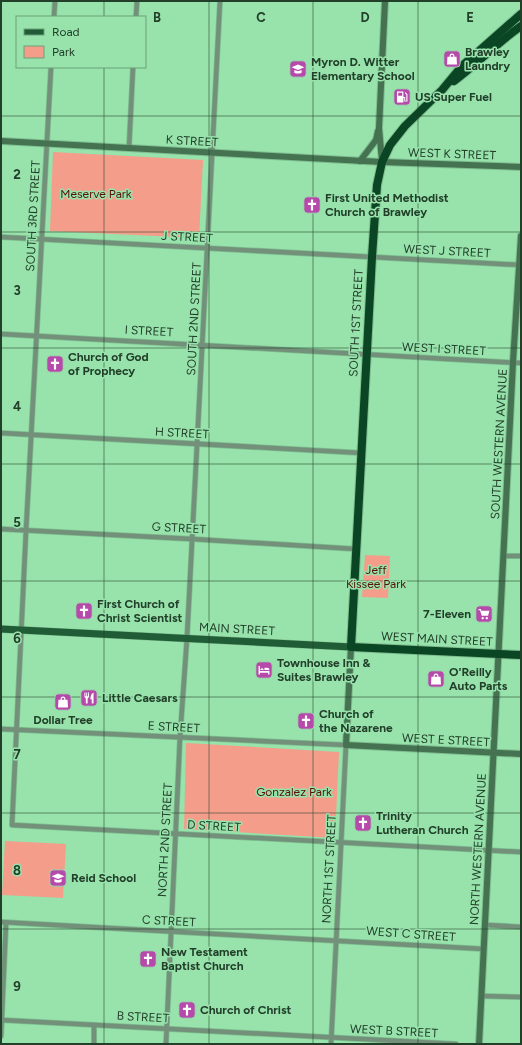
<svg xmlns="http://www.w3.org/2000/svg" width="522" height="1045" font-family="Figtree,sans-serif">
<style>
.green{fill:#f49d8b}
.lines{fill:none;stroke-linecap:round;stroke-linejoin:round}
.street-casing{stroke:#7ebe8f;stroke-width:6}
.secondary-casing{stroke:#7ebe8f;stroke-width:8}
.primary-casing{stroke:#7ebe8f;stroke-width:8}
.highway-casing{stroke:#7ebe8f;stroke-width:10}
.street{stroke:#73907a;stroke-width:4.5}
.secondary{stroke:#457251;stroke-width:6}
.primary{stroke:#205c35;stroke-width:7}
.highway{stroke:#0a4623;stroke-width:8}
.grid{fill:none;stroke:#213f29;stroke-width:1;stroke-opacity:0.55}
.labels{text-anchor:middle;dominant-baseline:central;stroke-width:3;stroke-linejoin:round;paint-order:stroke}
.poi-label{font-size:12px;font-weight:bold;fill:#213f29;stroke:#98e2ac;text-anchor:start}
.street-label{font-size:12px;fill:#213f29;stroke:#98e2ac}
.park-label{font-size:12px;fill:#581106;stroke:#98e2ac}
.grid-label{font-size:13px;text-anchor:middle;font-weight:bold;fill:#213f29;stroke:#98e2ac;stroke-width:3;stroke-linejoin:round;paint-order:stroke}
</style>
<rect width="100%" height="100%" fill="#98e2ac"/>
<g class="green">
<path d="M53,152L203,160L199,238L50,231Z"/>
<path d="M365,555L390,556L388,598L362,597Z"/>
<path d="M186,743L339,752L335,838L184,829Z"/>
<path d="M5,841L66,844L63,898L2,895Z"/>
</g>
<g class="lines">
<defs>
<g id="street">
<path d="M54,17L55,1"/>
<path d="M136,17L137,1"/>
<path d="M51,67L26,531L12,825L521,852"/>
<path d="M129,148L133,67"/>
<path d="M1,237L521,265"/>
<path d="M1,334L521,363"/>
<path d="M1,433L362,453"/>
<path d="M1,529L192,539L356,549"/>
<path d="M504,556H521"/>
<path d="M1,729L346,745L331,1044"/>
<path d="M1,922L484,949"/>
<path d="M486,925L521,927"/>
<path d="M482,996L521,997"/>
<path d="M1,1020L456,1044"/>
<path d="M1,1036L6,923"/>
<path d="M94,1044V1025"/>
<path d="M166,1044L180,737L187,638L220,1"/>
</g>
<g id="secondary">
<path d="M1,141L382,162L521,167"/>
<path d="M360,161L376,140L378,131"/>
<path d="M382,161L379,128L385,1"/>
<path d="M351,647L346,745L521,754"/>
<path d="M479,1044L513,362L521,236"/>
</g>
<path id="primary" d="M1,629L351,647"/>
<g id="highway">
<path d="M521,14L462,66L442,90L405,126L390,145L382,162L377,185L372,257L351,647L521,655"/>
<path d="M454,81C477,64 497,43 521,26"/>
</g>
</defs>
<use href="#street" class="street-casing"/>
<use href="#secondary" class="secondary-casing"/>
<use href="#primary" class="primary-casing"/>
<use href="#highway" class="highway-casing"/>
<use href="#street" class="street"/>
<use href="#secondary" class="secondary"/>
<use href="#primary" class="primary"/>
<use href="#highway" class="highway"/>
</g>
<path class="grid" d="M104,1V17M209,1V1044M313,1V1044M418,1V1044M104,67V1044M1,116H521M1,232H521M1,348H521M1,464H521M1,581H521M1,697H521M1,813H521M1,929H521"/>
<defs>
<symbol id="shop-square" viewBox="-11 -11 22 22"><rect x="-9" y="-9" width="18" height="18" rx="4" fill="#b64aaa" stroke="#98e2ac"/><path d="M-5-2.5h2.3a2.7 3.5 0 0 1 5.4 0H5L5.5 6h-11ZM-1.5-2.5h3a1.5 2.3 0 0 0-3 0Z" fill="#fff"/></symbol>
<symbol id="school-square" viewBox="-11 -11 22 22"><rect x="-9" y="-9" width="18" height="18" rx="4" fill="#b64aaa" stroke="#98e2ac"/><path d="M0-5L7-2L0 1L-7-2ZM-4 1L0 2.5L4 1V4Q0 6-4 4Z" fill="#fff"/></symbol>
<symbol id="fuel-square" viewBox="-11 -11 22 22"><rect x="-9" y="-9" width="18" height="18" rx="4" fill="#b64aaa" stroke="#98e2ac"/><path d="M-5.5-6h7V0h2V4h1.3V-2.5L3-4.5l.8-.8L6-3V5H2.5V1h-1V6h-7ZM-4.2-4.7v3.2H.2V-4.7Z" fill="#fff"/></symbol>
<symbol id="church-square" viewBox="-11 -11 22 22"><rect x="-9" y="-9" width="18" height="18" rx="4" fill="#b64aaa" stroke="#98e2ac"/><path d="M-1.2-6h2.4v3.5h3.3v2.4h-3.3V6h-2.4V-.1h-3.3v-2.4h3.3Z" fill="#fff"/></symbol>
<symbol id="supermarket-square" viewBox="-11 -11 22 22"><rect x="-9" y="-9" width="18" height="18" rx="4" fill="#b64aaa" stroke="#98e2ac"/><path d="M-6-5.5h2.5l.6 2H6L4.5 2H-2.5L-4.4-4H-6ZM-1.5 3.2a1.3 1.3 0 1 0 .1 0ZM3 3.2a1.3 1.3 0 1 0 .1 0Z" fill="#fff"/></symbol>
<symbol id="hotel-square" viewBox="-11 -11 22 22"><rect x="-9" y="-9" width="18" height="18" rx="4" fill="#b64aaa" stroke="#98e2ac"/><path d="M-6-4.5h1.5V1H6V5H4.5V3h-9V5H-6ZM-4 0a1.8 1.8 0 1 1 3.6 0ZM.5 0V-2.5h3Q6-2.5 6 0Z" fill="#fff"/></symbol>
<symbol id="restaurant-square" viewBox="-11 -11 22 22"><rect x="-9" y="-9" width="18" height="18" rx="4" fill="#b64aaa" stroke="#98e2ac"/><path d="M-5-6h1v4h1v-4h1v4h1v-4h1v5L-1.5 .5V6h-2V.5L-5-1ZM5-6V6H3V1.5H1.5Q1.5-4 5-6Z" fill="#fff"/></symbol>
</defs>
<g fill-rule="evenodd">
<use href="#shop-square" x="442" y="49" width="20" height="20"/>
<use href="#school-square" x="288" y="59" width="20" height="20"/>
<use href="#fuel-square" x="392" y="87" width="20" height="20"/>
<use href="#church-square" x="302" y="195" width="20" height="20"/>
<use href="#church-square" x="45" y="354" width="20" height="20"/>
<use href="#church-square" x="74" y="601" width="20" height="20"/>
<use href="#supermarket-square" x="474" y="604" width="20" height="20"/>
<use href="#hotel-square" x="254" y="660" width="20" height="20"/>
<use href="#shop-square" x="426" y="669" width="20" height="20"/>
<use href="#restaurant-square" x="79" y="688" width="20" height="20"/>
<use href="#shop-square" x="53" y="692" width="20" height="20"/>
<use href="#church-square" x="296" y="711" width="20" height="20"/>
<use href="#church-square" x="353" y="813" width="20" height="20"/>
<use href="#school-square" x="48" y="868" width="20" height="20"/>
<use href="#church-square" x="138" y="949" width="20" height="20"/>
<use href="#church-square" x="177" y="1000" width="20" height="20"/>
</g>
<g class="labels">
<g class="poi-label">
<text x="465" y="52">Brawley<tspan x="465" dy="14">Laundry</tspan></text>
<text x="311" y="62">Myron D. Witter<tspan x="311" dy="14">Elementary School</tspan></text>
<text x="415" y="97">US Super Fuel</text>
<text x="325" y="198">First United Methodist<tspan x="325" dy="14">Church of Brawley</tspan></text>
<text x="68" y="357">Church of God<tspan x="68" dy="14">of Prophecy</tspan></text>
<text x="97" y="604">First Church of<tspan x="97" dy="14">Christ Scientist</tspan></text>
<text x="471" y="614" text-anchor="end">7-Eleven</text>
<text x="277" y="663">Townhouse Inn &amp;<tspan x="277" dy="14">Suites Brawley</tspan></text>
<text x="449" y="672">O'Reilly<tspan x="449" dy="14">Auto Parts</tspan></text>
<text x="102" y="698">Little Caesars</text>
<text x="319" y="714">Church of<tspan x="319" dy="14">the Nazarene</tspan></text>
<text x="63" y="720" text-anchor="middle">Dollar Tree</text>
<text x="376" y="816">Trinity<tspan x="376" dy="14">Lutheran Church</tspan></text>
<text x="71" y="878">Reid School</text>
<text x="161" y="952">New Testament<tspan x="161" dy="14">Baptist Church</tspan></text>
<text x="200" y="1010">Church of Christ</text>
</g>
<g class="street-label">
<text transform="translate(192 141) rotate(3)">K STREET</text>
<text transform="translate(452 154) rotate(2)">WEST K STREET</text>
<text transform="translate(33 216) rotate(-87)">SOUTH 3RD STREET</text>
<text transform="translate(187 237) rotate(3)">J STREET</text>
<text transform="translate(447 251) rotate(3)">WEST J STREET</text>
<text transform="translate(194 319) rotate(-87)">SOUTH 2ND STREET</text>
<text transform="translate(356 323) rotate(-87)">SOUTH 1ST STREET</text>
<text transform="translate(149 331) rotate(3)">I STREET</text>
<text transform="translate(444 349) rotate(3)">WEST I STREET</text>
<text transform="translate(182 433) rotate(3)">H STREET</text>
<text transform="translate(499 444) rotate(-87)">SOUTH WESTERN AVENUE</text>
<text transform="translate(179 528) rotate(3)">G STREET</text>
<text transform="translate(237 629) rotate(3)">MAIN STREET</text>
<text transform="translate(437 639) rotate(3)">WEST MAIN STREET</text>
<text transform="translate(174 727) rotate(3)">E STREET</text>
<text transform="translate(446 740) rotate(3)">WEST E STREET</text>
<text transform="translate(214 826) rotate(3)">D STREET</text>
<text transform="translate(165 840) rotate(-87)">NORTH 2ND STREET</text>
<text transform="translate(478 849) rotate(-87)">NORTH WESTERN AVENUE</text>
<text transform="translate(329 869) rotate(-87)">NORTH 1ST STREET</text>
<text transform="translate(169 921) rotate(3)">C STREET</text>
<text transform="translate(411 934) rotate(4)">WEST C STREET</text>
<text transform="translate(143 1017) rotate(3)">B STREET</text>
<text transform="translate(394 1031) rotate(3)">WEST B STREET</text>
</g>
<g class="park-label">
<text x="96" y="194">Meserve Park</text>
<text x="376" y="570">Jeff<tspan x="376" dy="14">Kissee Park</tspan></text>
<text x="294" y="792">Gonzalez Park</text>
</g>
</g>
<g class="grid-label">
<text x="157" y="22">B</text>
<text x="261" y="22">C</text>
<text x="365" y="22">D</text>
<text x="470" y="22">E</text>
<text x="17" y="179">2</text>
<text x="17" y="295">3</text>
<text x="17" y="411">4</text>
<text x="17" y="527">5</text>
<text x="17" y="643">6</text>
<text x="17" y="759">7</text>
<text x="17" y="875">8</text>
<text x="17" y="991">9</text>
</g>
<rect width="522" height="1045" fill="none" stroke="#213f29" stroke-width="4"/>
<rect x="16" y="16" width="130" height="52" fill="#98e2ac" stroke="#68a178"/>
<rect x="24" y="29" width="20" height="6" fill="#205c35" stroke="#68a178"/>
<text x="52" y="36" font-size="12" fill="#213f29">Road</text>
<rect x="24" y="46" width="20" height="12" fill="#f49d8b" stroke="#68a178"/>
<text x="52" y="56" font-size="12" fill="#213f29">Park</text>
</svg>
